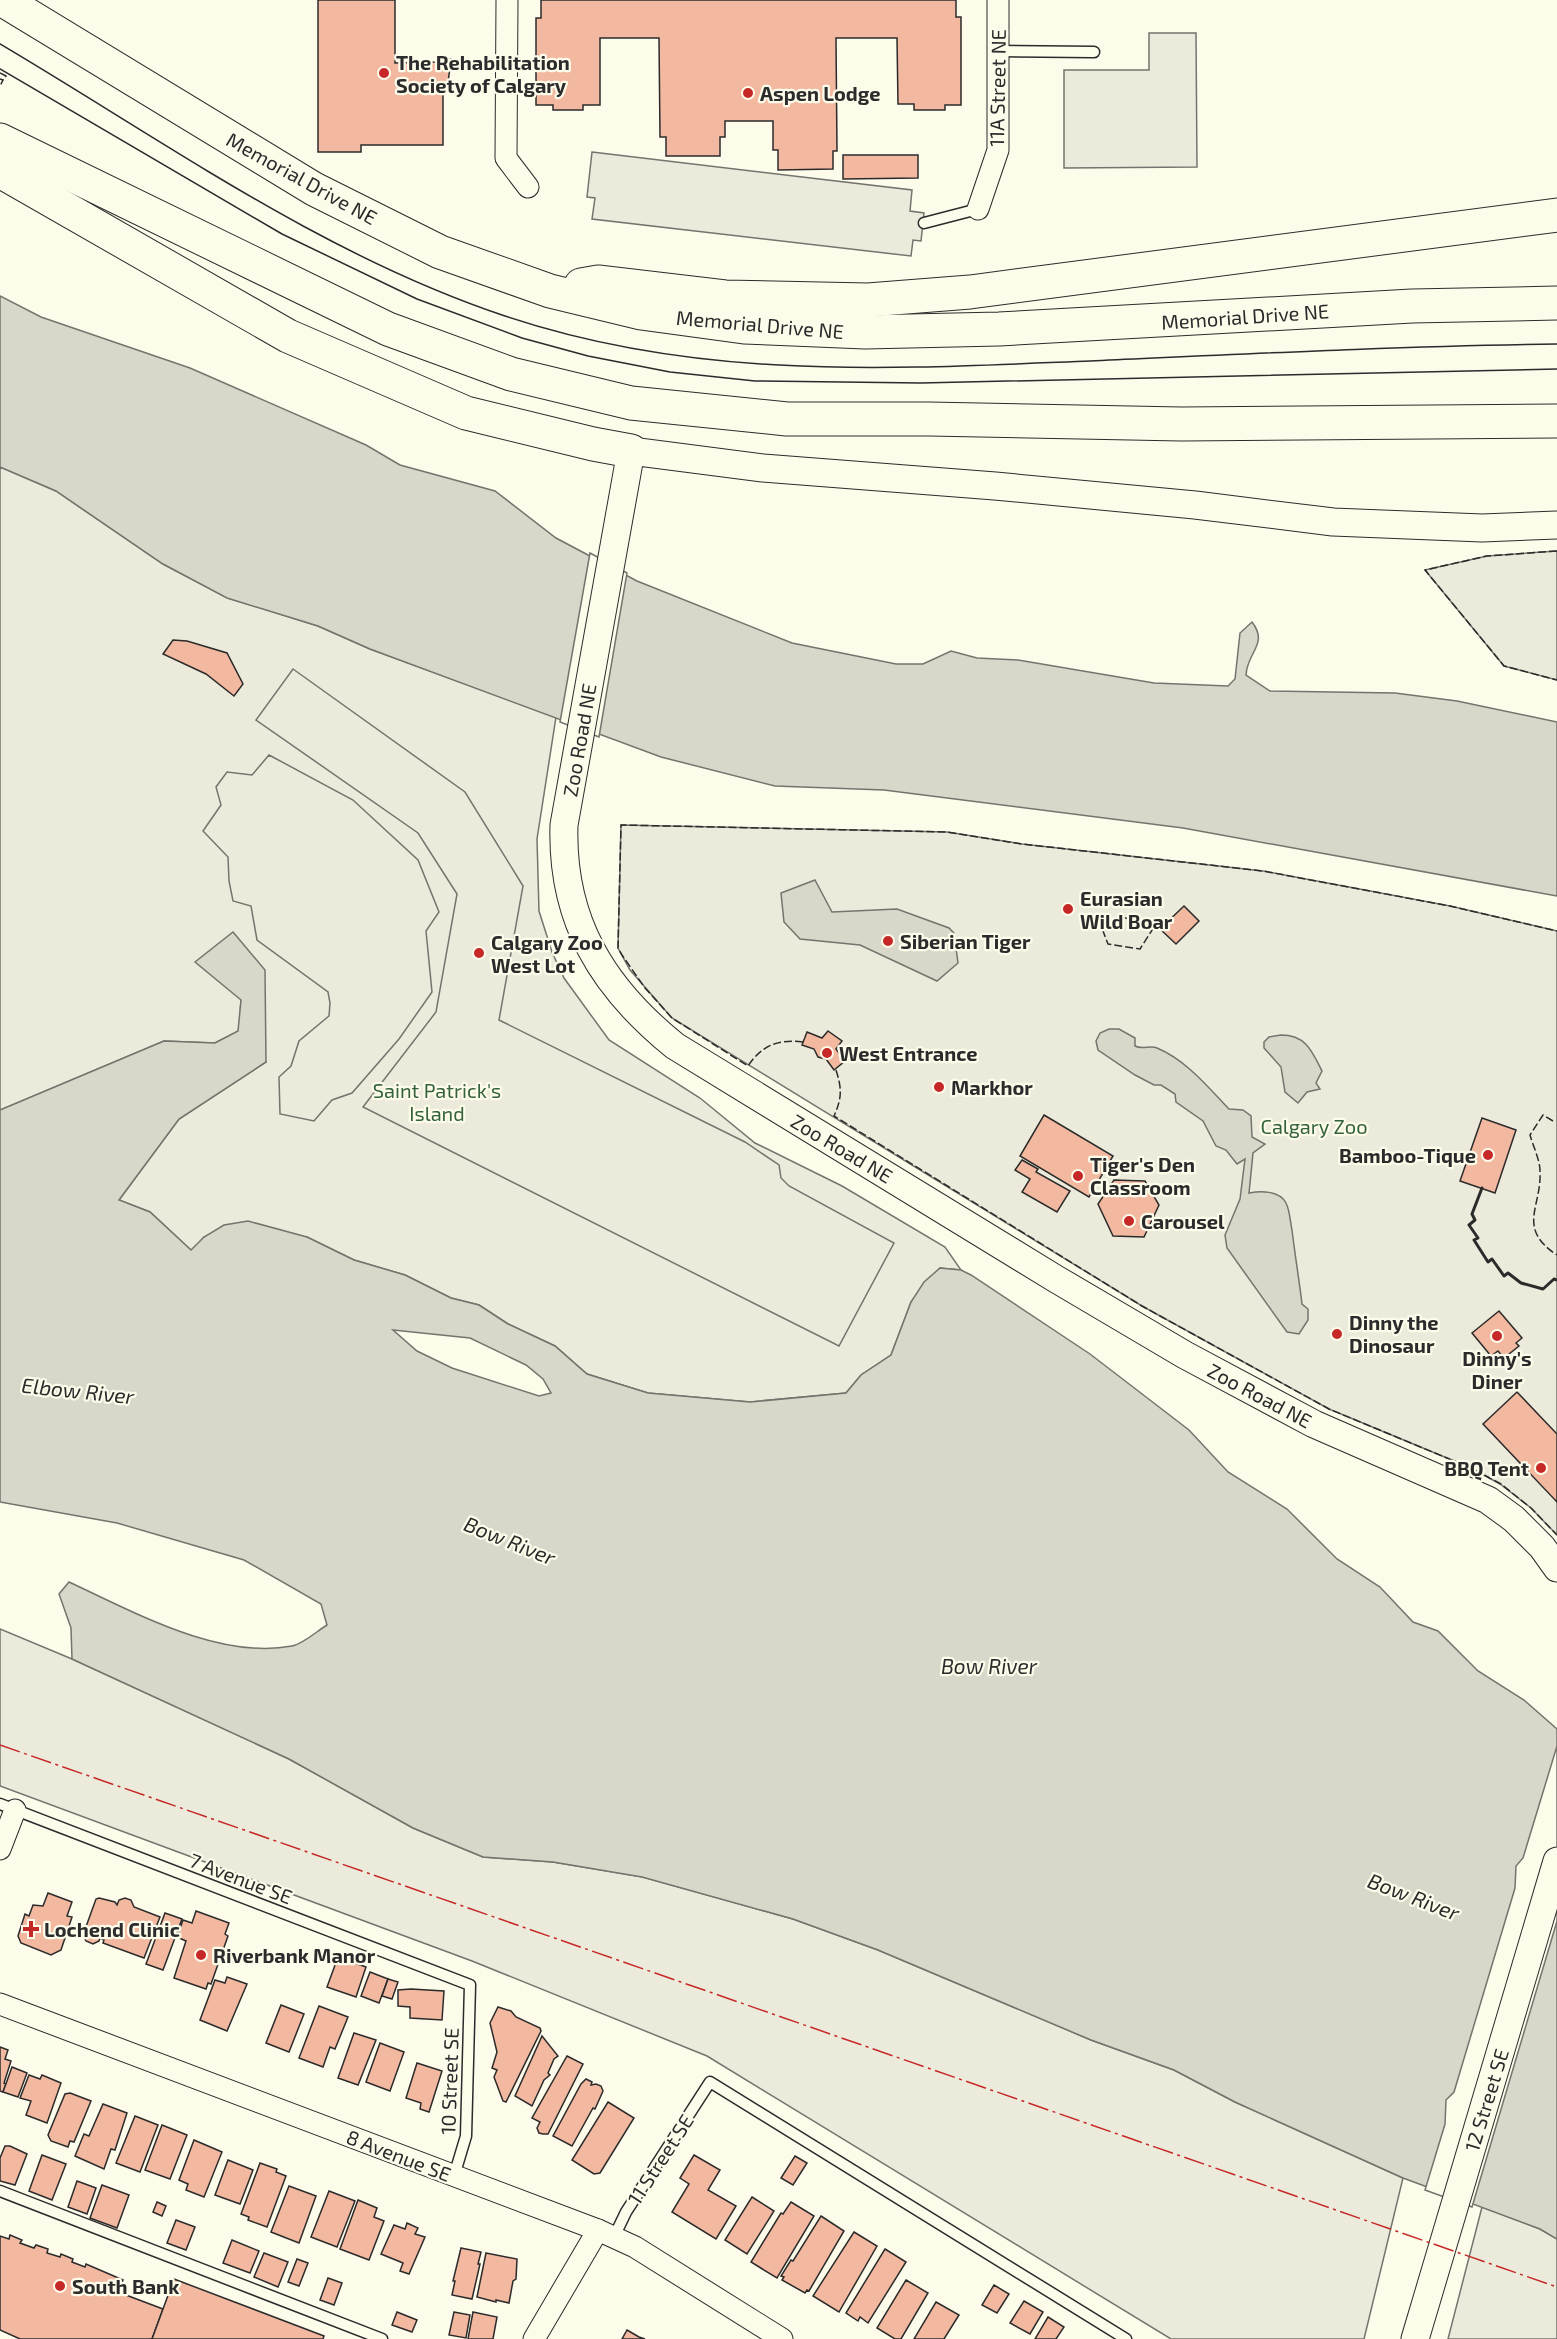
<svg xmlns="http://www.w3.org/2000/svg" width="1557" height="2339" font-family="'Exo 2',sans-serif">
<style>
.green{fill:#ecebdb;stroke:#74746e;stroke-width:1.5}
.parking{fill:#eceadb;stroke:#74746e;stroke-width:1.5}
.water{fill:#d8d7c9;stroke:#74746e;stroke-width:1.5;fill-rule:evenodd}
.pier{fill:#fdfbea;stroke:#74746e;stroke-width:1.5}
.building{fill:#f2b8a0;stroke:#2b2b2b;stroke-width:1.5}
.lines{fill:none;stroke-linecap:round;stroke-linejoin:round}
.service-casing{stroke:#2b2b2b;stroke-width:13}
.minor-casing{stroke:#2b2b2b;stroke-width:23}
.tertiary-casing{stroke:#2b2b2b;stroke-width:29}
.trunk-casing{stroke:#2b2b2b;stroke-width:35}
.service{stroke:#fdfbea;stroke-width:10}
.minor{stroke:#fdfbea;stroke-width:21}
.tertiary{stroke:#fdfbea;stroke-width:27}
.trunk{stroke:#fdfbea;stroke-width:33}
.tram{stroke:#2b2b2b;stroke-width:1.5}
.fence{stroke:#2b2b2b;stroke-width:1.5;stroke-dasharray:8 3;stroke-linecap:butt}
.wall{stroke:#2b2b2b;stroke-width:3}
.power{stroke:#c62828;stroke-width:1.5;stroke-dasharray:21 4.5 3 4.5;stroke-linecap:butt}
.poi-dot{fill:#c62828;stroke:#fdfbea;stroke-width:2}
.labels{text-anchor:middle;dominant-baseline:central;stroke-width:4.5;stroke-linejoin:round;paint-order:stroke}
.poi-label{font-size:20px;font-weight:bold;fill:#2b2b2b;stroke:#fdfbea;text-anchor:start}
.street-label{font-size:20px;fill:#2b2b2b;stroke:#fdfbea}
.park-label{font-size:20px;fill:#34623c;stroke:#fdfbea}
.water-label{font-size:21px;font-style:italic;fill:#2b2b2b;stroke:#fdfbea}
</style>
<rect width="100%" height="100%" fill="#fdfbea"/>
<g class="green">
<path d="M0,467L56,491L163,564L228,598L318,626L370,649L556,717L537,839L539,911L552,952L564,978L609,1040L700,1098L755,1143L842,1186L945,1247L961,1270L940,1268L911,1302L891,1355L861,1375L846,1393L750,1402L648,1393L587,1374L555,1346L508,1324L479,1305L451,1298L405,1275L354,1260L307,1237H204L192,1251L150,1212L119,1200L179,1119L266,1062L241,1000L239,1031L215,1043L164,1041L0,1110Z"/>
<path d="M1557,551V680L1504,666L1425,570L1487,556Z"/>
<path d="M621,825L947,832L1022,844L1263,871L1450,906L1557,931V1535L1531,1508L1500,1484L1471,1468L1329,1409L1142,1306L672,1018L630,970L618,948Z"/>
<path d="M0,1629L72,1659L289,1759L413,1828L483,1857L553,1862L643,1877L793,1919L878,1950L1091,2040L1174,2070L1235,2102L1403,2178L1364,2339H1171L707,2056L472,1961L0,1786Z"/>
<path d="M1482,2207L1540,2229L1557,2239V2339H1448Z"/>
</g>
<g class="parking">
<path d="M1149,33H1196L1197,167L1064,168V70H1149Z"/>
<path d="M592,152L912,190L910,211L924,213L921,241L913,240L911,256L592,219L595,198L587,197Z"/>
<path d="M293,669L465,792L523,886L499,1020L745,1142L779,1165L781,1178L789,1186L894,1243L839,1346L363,1107L436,1012L457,894L418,833L256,720Z"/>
<path d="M269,755L353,800L418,860L439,912L426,931L432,992L399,1039L352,1093L332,1100L314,1121L280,1114L279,1077L291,1066L299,1041L329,1016L330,1003L328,992L257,940L251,906L233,901L229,881L228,857L203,831L221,805L216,787L227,772L252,775Z"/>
</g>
<g class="water">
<path d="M0,296L41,317L190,368L366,445L400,465L495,491L556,538L637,581L792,643L896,664H923L951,651L977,658L1018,660L1154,683L1228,686L1235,679L1240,633L1252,622C1269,644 1247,652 1246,675L1270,691L1395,693L1457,701L1557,722V896L1183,828L884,790L775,786L661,757L370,649L318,626L227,598L163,564L56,491L0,467Z"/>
<path d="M815,880L832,912L897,909L949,928L954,933L958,963L937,981L860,945L800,939L784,922L781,893Z"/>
<path d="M233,932L265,970L266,1062L179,1119L119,1200L150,1212L191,1250L204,1237L224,1225L248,1221L307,1237L354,1260L405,1275L451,1298L479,1305L508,1324L555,1346L587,1374L648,1393L750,1402L846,1393L861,1375L891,1355L911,1302L924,1282L940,1268L961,1270L971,1275L1090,1354L1189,1430L1228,1472L1287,1509L1337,1559L1380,1587L1413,1622L1438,1631L1478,1671L1524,1700L1557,1729V2239L1540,2229L1403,2178L1235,2102L1174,2070L1091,2040L878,1950L793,1919L642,1877L553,1862L483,1857L413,1828L289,1759L72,1659L71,1628L59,1594L69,1582C134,1612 219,1660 292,1646C303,1644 317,1631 327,1625L321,1604L244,1560L117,1523L0,1502V1110L164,1041L215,1043L238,1031L241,1000L195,962ZM393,1330L470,1338L526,1365L543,1379L551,1393L539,1396L452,1368L417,1351Z"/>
<path d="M1109,1029H1119L1135,1038V1046C1142,1050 1150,1045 1157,1048C1186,1060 1208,1087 1229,1109L1243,1110L1251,1116L1252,1137L1265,1144L1253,1153L1249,1193C1260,1191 1279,1190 1286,1203C1290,1211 1290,1221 1292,1230C1295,1255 1299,1279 1302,1304L1308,1309V1320L1299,1334L1287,1332L1227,1248L1225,1235L1240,1199L1245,1159L1237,1164L1226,1150L1216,1146L1203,1121L1176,1102L1175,1094L1161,1085H1154L1135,1075L1098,1050L1096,1041L1100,1033Z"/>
<path d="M1281,1035C1306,1035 1312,1051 1322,1071L1316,1083L1320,1089L1307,1092L1298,1103L1285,1092L1281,1067L1264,1048V1042L1269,1037Z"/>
</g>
<g class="pier">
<path d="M590,553L627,573L599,737L560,722Z"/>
<path d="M1557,1746V1921L1472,2207L1425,2190L1445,2124L1446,2100L1454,2092L1515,1888L1516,1866L1523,1858Z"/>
</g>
<g class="building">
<path d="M318,0H395V63L438,62L451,59L447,91H443V145H361V152H318Z"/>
<path d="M541,0H956V17H961V105H945V110H914V104H898L897,38H836L837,151H833V169L778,170V150H773V121H725V137H720V156H666V137H660L659,38H600V105H583V110H553V105H536V18H541Z"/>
<path d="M843,155H918V178L843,179Z"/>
<path d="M173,640L187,641L227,653L243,684L234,696L206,674L163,654Z"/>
<path d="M1184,906L1199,921L1176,944L1160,929Z"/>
<path d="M828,1031L842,1041L836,1049L845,1061L834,1070L826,1059L818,1057L814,1049L802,1045L807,1032L822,1038Z"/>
<path d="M1044,1115L1113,1156L1089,1197L1020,1156Z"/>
<path d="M1482,1118L1516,1130L1495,1193L1460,1181Z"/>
<path d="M1022,1160L1038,1169L1036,1172L1070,1191L1057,1212L1022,1192L1030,1179L1015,1170Z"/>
<path d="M1114,1180L1145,1181L1159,1205L1144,1237L1113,1236L1098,1204Z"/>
<path d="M1499,1311L1522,1338L1516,1343L1519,1346L1504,1358L1498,1351L1491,1356L1472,1333Z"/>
<path d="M1517,1392L1557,1434V1502L1483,1424Z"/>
<path d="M48,1893L72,1902L67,1916L72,1917L61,1950L51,1955L21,1943L18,1936L25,1914L29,1916L33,1905L43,1906Z"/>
<path d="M99,1898L115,1902L117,1905L119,1900L125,1898L131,1900L134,1907L160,1917L144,1958L103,1943L104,1940L100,1938L99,1941L93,1944L86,1941L83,1935L96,1899Z"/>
<path d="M196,1911L229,1923L225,1934L228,1936L211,1984L208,1983L206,1989L174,1978L186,1941L177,1937L183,1920L192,1923Z"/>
<path d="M165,1913L182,1919L163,1970L146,1964Z"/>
<path d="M338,1957L366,1967L356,1997L327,1987Z"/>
<path d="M370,1972L388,1979L379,2003L361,1996Z"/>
<path d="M227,1977L247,1984L227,2031L200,2020L215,1980L225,1983Z"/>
<path d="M388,1979L398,1982L392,1999L382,1996Z"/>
<path d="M411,1989L444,1991L442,2020L410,2018V2007L398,2006V1990Z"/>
<path d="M281,2005L304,2014L289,2052L266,2043Z"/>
<path d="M319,2006L348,2017L335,2049L330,2047L323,2067L299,2058Z"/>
<path d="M498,2007L511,2011L516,2017L540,2028L541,2031L506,2102L503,2101L494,2077L497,2070L492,2068L497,2052L490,2023Z"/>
<path d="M354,2033L376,2040L358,2085L338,2078Z"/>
<path d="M542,2036L558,2056L554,2059L548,2073L550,2075L544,2080L532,2106L515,2096Z"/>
<path d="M380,2043L404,2052L390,2091L366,2082Z"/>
<path d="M0,2047L8,2050L5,2059L11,2061L4,2083L6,2084L3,2092L0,2091Z"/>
<path d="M567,2056L583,2064L548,2134H543L539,2133L537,2128L540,2122L532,2118Z"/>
<path d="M417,2063L442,2071L429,2112L420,2109L421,2103L406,2098Z"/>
<path d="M12,2067L27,2073L18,2097L3,2092Z"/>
<path d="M29,2075L40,2079L42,2075L61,2083L47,2123L26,2115L31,2101L20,2098Z"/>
<path d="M586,2079L592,2082L591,2085L596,2084L601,2086L603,2091L595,2109L593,2108L572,2146L553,2136L581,2084Z"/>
<path d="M70,2093L91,2101L74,2142L70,2141L68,2147L51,2141L48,2135L65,2094Z"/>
<path d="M608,2102L634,2118L600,2173L594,2174L572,2160Z"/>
<path d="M103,2104L127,2113L115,2150L111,2149L104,2169L75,2156L84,2134L89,2136Z"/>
<path d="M135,2116L158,2125L140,2172L116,2163Z"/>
<path d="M162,2125L187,2135L170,2179L145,2170Z"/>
<path d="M194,2140L222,2152L204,2197L186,2190L188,2184L179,2180Z"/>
<path d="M5,2146H10L27,2154L15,2185L0,2181V2158Z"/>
<path d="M42,2155L66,2164L52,2200L29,2191Z"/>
<path d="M694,2155L720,2170L708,2190L736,2206L716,2239L672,2212L689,2184L680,2178Z"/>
<path d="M795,2156L807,2163L793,2185L781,2178Z"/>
<path d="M228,2160L253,2170L240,2204L215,2195Z"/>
<path d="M260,2163L277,2169L276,2172L286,2176L267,2227L248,2220L249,2217L241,2214Z"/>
<path d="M77,2181L96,2188L87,2214L68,2207Z"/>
<path d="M102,2185L129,2195L117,2228L90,2218Z"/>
<path d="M289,2186L316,2196L299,2243L271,2232Z"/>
<path d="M329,2191L355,2201L337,2247L311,2237Z"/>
<path d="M752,2197L774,2211L747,2254L725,2240Z"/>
<path d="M358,2200L377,2208L374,2217L384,2221L369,2260L340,2249Z"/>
<path d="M157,2202L166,2206L162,2216L153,2212Z"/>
<path d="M791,2202L814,2216L777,2278L751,2262L781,2213L783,2214Z"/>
<path d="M821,2216L844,2231L809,2291L807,2290L805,2293L782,2280L784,2277L781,2276L791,2260L793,2261Z"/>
<path d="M176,2220L195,2227L186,2250L167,2243Z"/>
<path d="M407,2223L418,2228L415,2234L425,2237L409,2274L400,2271L403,2263L381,2254L394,2225L405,2229Z"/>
<path d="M854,2232L877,2246L839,2312L813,2296Z"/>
<path d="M10,2235L22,2240L20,2243L34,2248L36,2245L48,2249L47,2253L60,2257L61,2254L73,2259L72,2262L85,2267L86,2264L123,2280L118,2292L163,2309L152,2339H20L0,2330V2236L9,2239Z"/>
<path d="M232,2240L259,2251L250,2273L223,2263Z"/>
<path d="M461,2248L481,2252L478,2264H480L472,2299L452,2295L455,2281H453Z"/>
<path d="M885,2249L906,2262L868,2323L860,2317L858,2321L846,2313Z"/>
<path d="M264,2253L288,2262L278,2287L254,2277Z"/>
<path d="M486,2253L517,2259L516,2279L513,2281L509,2303L496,2300V2302L477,2297Z"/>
<path d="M297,2259L308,2263L299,2286L288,2282Z"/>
<path d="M328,2278L342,2283L334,2305L320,2300Z"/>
<path d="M174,2279L324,2336L323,2339H152Z"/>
<path d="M906,2280L928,2293L901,2339H895L877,2328Z"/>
<path d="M994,2285L1009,2294L997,2313L982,2305Z"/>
<path d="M1024,2301L1043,2312L1030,2334L1010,2323Z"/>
<path d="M936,2302L959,2315L944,2339H914Z"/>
<path d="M397,2312L417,2320L412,2332L392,2325Z"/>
<path d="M454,2312L470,2315L466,2338L449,2335Z"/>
<path d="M473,2312L497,2317L493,2339H468Z"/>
<path d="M1048,2317L1064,2327L1056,2339H1035Z"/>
<path d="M627,2330L639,2337L645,2339H622Z"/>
</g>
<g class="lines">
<defs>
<g id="service">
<path d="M998,51L1094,52"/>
<path d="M924,223L978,209"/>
<path d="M0,1804L470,1985L466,2136L454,2176"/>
<path d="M0,2191L382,2339"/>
<path d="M614,2237L626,2212L710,2082L1126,2339"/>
</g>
<g id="minor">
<path d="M507,0L506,158L528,187"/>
<path d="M978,209L998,150V0"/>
<path d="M0,1849L15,1810"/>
<path d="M0,2004L598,2230L635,2247L782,2339"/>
<path d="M534,2339L598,2230"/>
</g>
<g id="tertiary">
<path d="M1557,525L1482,528L1333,522L1195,505L995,486L763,468L631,451L564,825C561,920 602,987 675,1046L1056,1279L1185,1355L1314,1424L1488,1500L1514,1519L1542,1547L1557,1568"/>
<path d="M1415,2339L1557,1861"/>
</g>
<g id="trunk">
<path d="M3,0L314,189L440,252L550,291L641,313L744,327L865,332L999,329L1412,306L1557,303"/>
<path d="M0,140L388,329L511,374L631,403L787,419H929L1181,424L1557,421"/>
<path d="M0,171L288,336L466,413L593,444L631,451"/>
<path d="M581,285L598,282L725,297L868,300L970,292L1557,215"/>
</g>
</defs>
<use href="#service" class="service-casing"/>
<use href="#minor" class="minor-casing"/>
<use href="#tertiary" class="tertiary-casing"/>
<use href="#trunk" class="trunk-casing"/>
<use href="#service" class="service"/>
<use href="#minor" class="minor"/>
<use href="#tertiary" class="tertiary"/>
<use href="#trunk" class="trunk"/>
<g class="tram">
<path d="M0,44C164,141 322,255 505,316C699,381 889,369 1090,361C1245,354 1401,346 1557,344"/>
<path d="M0,69L282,234L417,299L522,338L588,356L670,372L755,381L921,383L1557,369"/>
</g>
<g class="fence">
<path d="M0,73L6,76L3,80"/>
<path d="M0,79L3,80L0,86"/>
<path d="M1557,551L1487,556L1425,570L1504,666L1557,680"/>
<path d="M1125,918L1151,921L1154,927L1140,949L1108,944L1103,931L1112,921Z"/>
<path d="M803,1042C778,1039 762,1045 748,1066L672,1018L645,988L622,955L618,948L621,825L947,832L1022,844L1263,871L1450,906L1557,931"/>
<path d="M836,1070C842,1089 842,1098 834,1116L1142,1306L1329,1409L1471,1468L1501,1484L1531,1508L1557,1535"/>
<path d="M1553,1121L1543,1115L1530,1135C1533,1146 1540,1160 1540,1171C1542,1207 1516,1228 1557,1255"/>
</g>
<path class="wall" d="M1482,1188L1472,1214L1475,1220L1469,1225L1478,1238L1474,1240L1488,1262L1492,1259L1504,1276L1508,1273L1521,1283L1543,1289L1554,1279L1557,1280"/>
<path class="power" d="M0,1745L1557,2287"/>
</g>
<g class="poi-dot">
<circle cx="384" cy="73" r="6"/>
<circle cx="748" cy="93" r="6"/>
<circle cx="1068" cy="909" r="6"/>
<circle cx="888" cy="941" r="6"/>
<circle cx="479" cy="953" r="6"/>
<circle cx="827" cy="1053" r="6"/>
<circle cx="939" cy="1087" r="6"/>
<circle cx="1488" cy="1155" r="6"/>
<circle cx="1078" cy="1176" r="6"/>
<circle cx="1129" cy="1221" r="6"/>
<circle cx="1337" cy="1334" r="6"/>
<circle cx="1497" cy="1336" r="6"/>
<circle cx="1541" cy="1468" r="6"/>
<path d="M28 1920h6v6h6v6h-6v6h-6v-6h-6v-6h6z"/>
<circle cx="201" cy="1955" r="6"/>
<circle cx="60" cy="2286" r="6"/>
</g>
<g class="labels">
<g class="poi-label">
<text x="396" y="62">The Rehabilitation<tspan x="396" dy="23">Society of Calgary</tspan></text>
<text x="760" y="93">Aspen Lodge</text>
<text x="1080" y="898">Eurasian<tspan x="1080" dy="23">Wild Boar</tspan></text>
<text x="900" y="941">Siberian Tiger</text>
<text x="491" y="942">Calgary Zoo<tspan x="491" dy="23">West Lot</tspan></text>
<text x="839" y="1053">West Entrance</text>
<text x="951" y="1087">Markhor</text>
<text x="1476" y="1155" text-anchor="end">Bamboo-Tique</text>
<text x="1090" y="1164">Tiger's Den<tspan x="1090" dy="23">Classroom</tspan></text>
<text x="1141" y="1221">Carousel</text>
<text x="1349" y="1322">Dinny the<tspan x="1349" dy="23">Dinosaur</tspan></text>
<text x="1497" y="1358" text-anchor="middle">Dinny's<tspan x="1497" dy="23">Diner</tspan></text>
<text x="1529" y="1468" text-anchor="end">BBQ Tent</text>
<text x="44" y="1929">Lochend Clinic</text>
<text x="213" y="1955">Riverbank Manor</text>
<text x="72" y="2286">South Bank</text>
</g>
<g class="street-label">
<text transform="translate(997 88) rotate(-89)">11A Street NE</text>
<text transform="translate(302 178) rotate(29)">Memorial Drive NE</text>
<text transform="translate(1245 316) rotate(-4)">Memorial Drive NE</text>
<text transform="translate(760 324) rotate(5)">Memorial Drive NE</text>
<text transform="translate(579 740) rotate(-80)">Zoo Road NE</text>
<text transform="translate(842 1148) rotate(31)">Zoo Road NE</text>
<text transform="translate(1260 1395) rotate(28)">Zoo Road NE</text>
<text transform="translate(241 1878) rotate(21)">7 Avenue SE</text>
<text transform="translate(449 2081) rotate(-88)">10 Street SE</text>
<text transform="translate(1486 2100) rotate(-73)">12 Street SE</text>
<text transform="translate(399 2155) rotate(21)">8 Avenue SE</text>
<text transform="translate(660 2159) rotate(-57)">11 Street SE</text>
</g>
<g class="park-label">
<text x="437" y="1090">Saint Patrick's<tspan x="437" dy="23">Island</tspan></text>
<text x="1314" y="1126">Calgary Zoo</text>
</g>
<g class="water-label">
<text transform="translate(78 1390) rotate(6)">Elbow River</text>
<text transform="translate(510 1540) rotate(22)">Bow River</text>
<text x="989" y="1665">Bow River</text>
<text transform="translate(1414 1896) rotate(21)">Bow River</text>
</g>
</g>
</svg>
